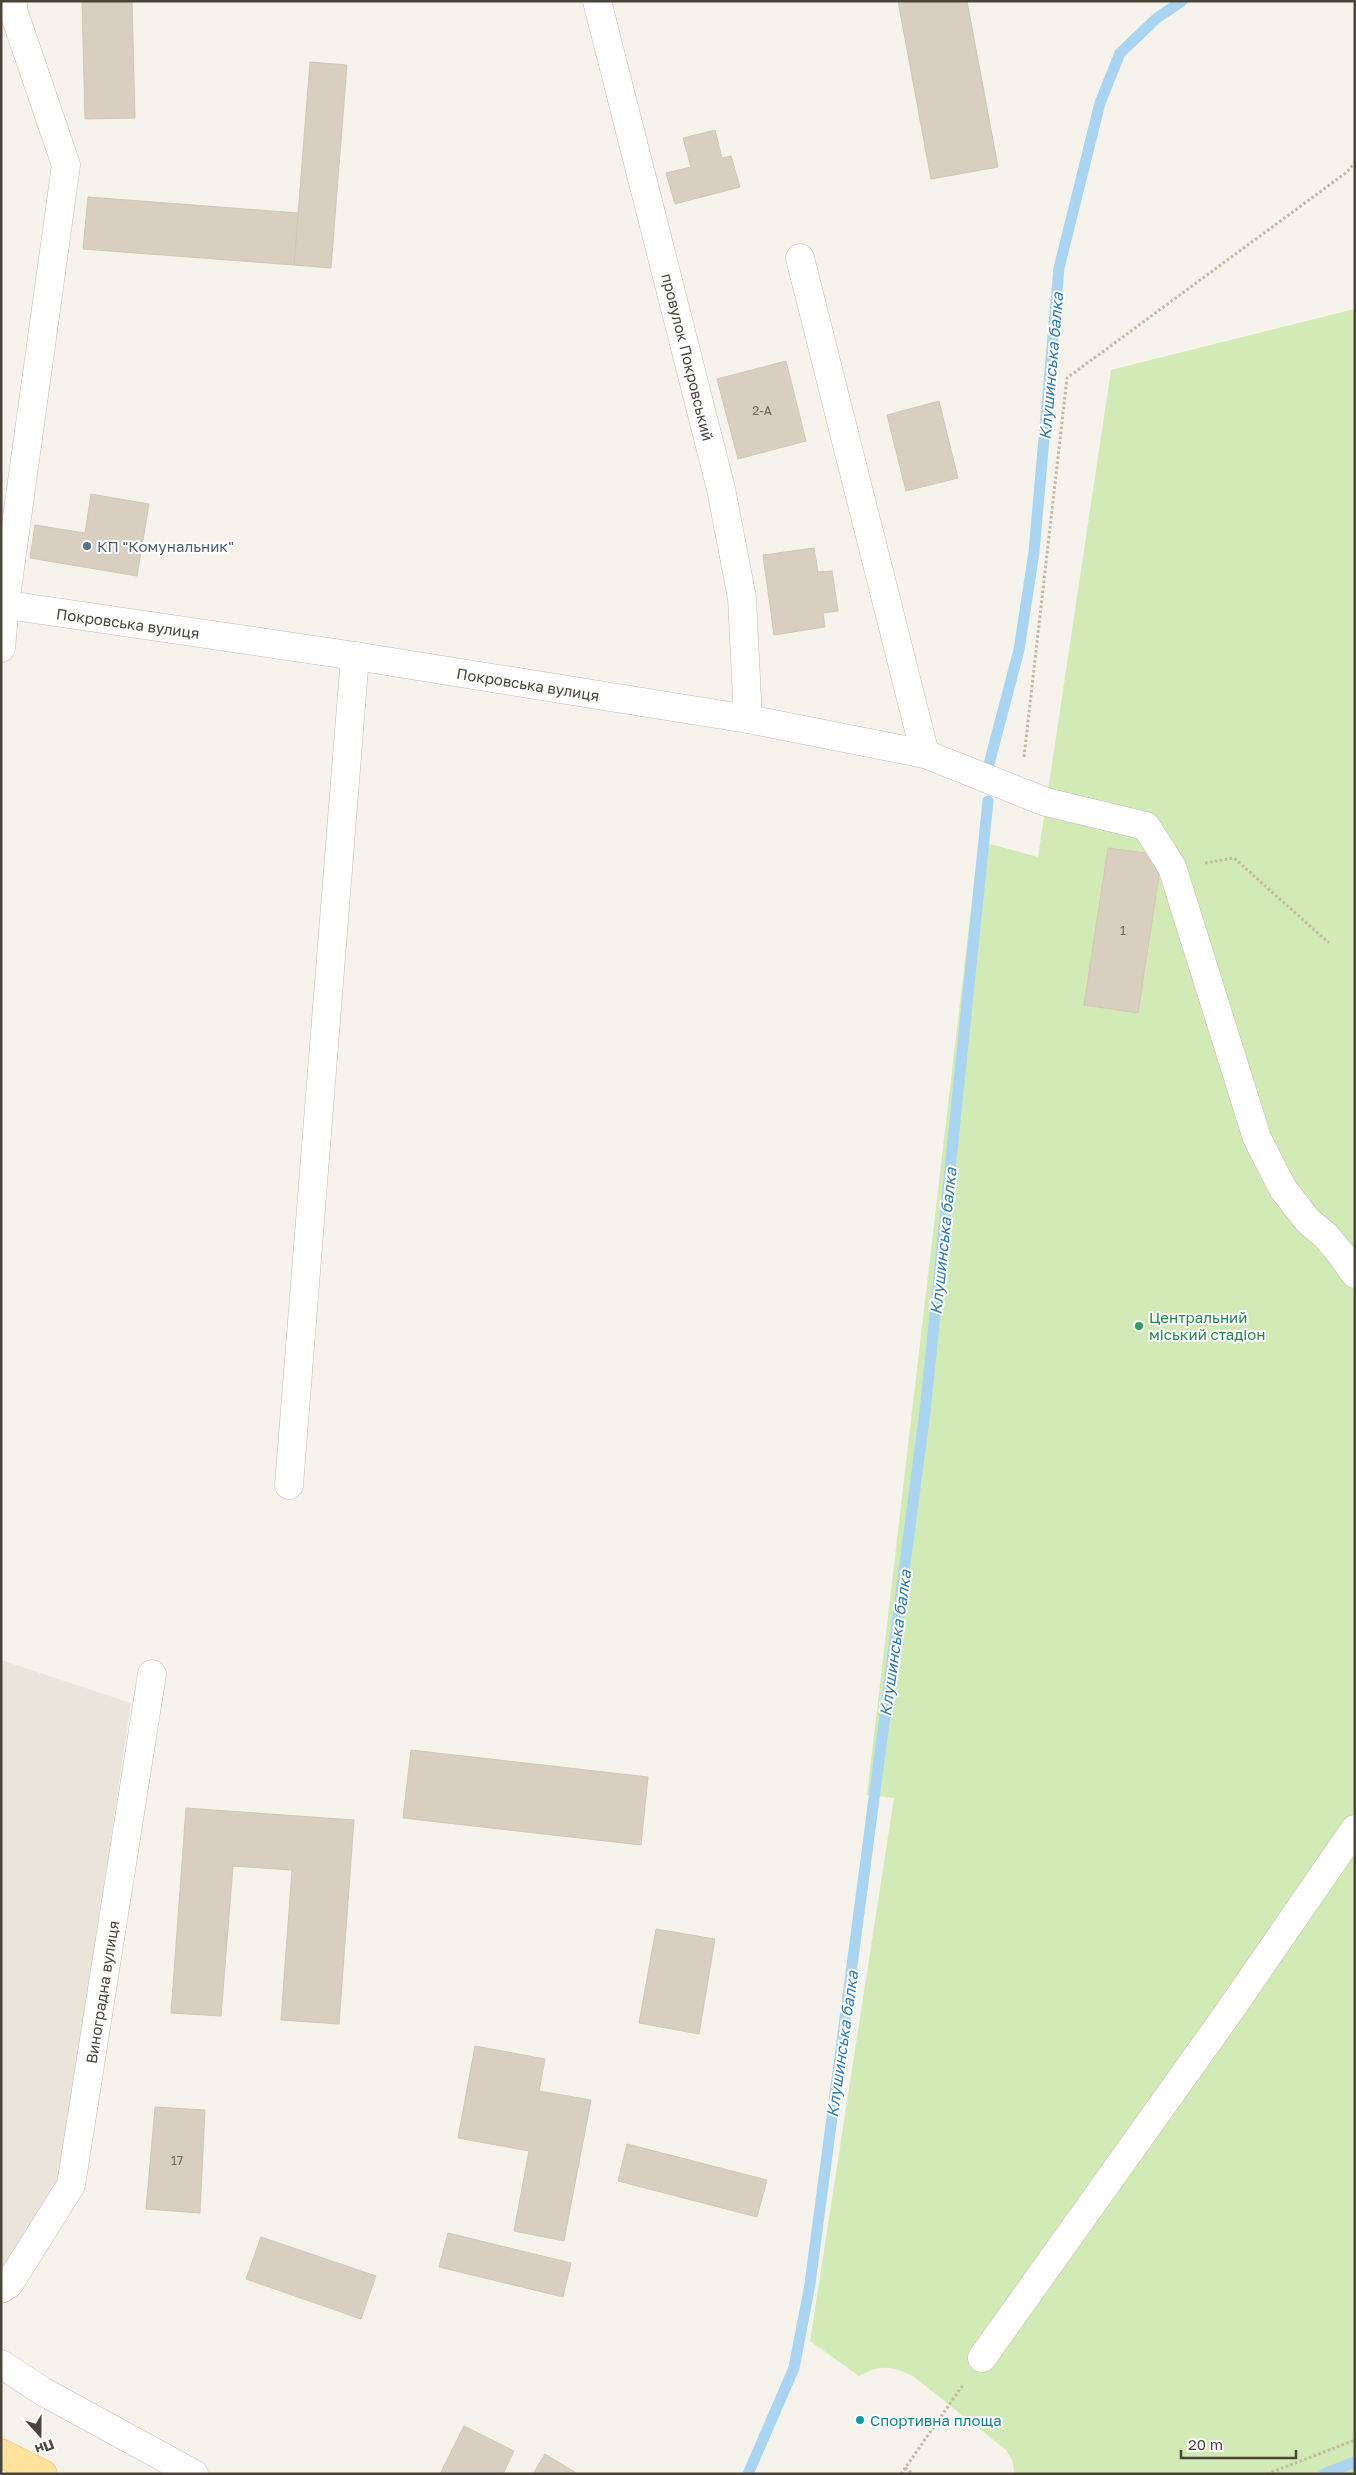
<svg xmlns="http://www.w3.org/2000/svg" width="1356" height="2475" font-family="'Golos Text',sans-serif">
<style>
.residential{fill:#eae5da}
.green{fill:#d2eab5}
.lines{fill:none;stroke-linecap:round;stroke-linejoin:round}
.stream{stroke:#a9d4f2;stroke-width:11}
.building{fill:#d8cfc1;stroke:#d3c7b4}
.minor-casing{stroke:#c2bbae;stroke-width:29}
.major-casing{stroke:#e6c16a;stroke-width:29}
.path{stroke:#c4b79f;stroke-width:3;stroke-dasharray:2.5 2.5;stroke-linecap:butt}
.minor{stroke:#fff;stroke-width:28}
.major{stroke:#ffe39c;stroke-width:28}
.service-dot{fill:#5c6f8a;stroke:#fff;stroke-width:2}
.leisure-dot{fill:#2e9e5b;stroke:#fff;stroke-width:2}
.culture-dot{fill:#0f9aa8;stroke:#fff;stroke-width:2}
.labels{text-anchor:middle;dominant-baseline:central;stroke-width:4;stroke-linejoin:round;paint-order:stroke}
.number-label{font-size:12px;fill:#6e675b}
.street-label{font-size:15px;fill:#4b4439;stroke:#fff}
.service-label{font-size:15px;fill:#4e5e75;stroke:#fff;text-anchor:start}
.leisure-label{font-size:15px;fill:#27864d;stroke:#fff;text-anchor:start}
.culture-label{font-size:15px;fill:#0d838f;stroke:#fff;text-anchor:start}
.water-label{font-size:16px;font-style:italic;fill:#2e7ab2;stroke:#fff}
</style>
<rect width="100%" height="100%" fill="#f6f3ec"/>
<path class="residential" d="M1,1660L131,1703L60,2181L1,2275Z"/>
<path class="green" d="M1355,309V2474H1014L1013,2462L1006,2450L913,2376C891,2366 881,2364 859,2376L810,2341L894,1798L867,1795L979,841L1038,857L1111,370Z"/>
<g class="lines">
<g class="stream">
<path d="M989,764L1019,650L1034,552L1059,268L1100,103L1120,53L1157,18L1182,1"/>
<path d="M748,2474L794,2368L810,2284L925,1412L988,801"/>
<path d="M1324,2474L1355,2462"/>
</g>
</g>
<g class="building">
<path d="M82,1H132L135,118L85,119Z"/>
<path d="M898,1H967L998,167L931,179Z"/>
<path d="M310,62L347,65L331,268L294,265Z"/>
<path d="M715,130L722,158L731,156L740,187L675,204L666,173L691,167L683,138Z"/>
<path d="M88,197L298,213L294,265L83,249Z"/>
<path d="M786,361L806,441L738,459L717,379Z"/>
<path d="M939,401L958,478L906,491L887,415Z"/>
<path d="M91,494L149,504L137,576L30,558L35,525L85,533Z"/>
<path d="M814,548L818,572L832,571L838,611L823,613L825,627L774,635L763,555Z"/>
<path d="M1108,848L1162,855L1138,1013L1084,1005Z"/>
<path d="M411,1750L648,1777L641,1845L403,1818Z"/>
<path d="M186,1808L354,1820L339,2024L281,2020L292,1870L233,1866L221,2016L171,2013Z"/>
<path d="M656,1929L715,1939L699,2034L639,2023Z"/>
<path d="M475,2046L545,2059L539,2091L591,2100L564,2241L514,2231L529,2151L458,2138Z"/>
<path d="M155,2107L205,2110L200,2213L146,2209Z"/>
<path d="M627,2144L767,2180L757,2217L618,2181Z"/>
<path d="M448,2233L571,2263L563,2297L439,2267Z"/>
<path d="M261,2237L376,2276L361,2319L246,2279Z"/>
<path d="M464,2426L514,2451L503,2474H440Z"/>
<path d="M545,2454L578,2474H533Z"/>
</g>
<g class="lines">
<defs>
<g id="minor">
<path d="M597,1L721,489L742,598L748,719"/>
<path d="M800,258L925,754"/>
<path d="M1,604L355,656L748,719L925,754L1046,802L1146,826L1172,867L1257,1138L1283,1189L1308,1221L1326,1236L1341,1254L1355,1274"/>
<path d="M1,648L5,604L66,165L13,10V1"/>
<path d="M289,1485L355,656"/>
<path d="M1,2289L9,2284L71,2185L152,1674"/>
<path d="M982,2358L1226,2016L1355,1829"/>
<path d="M1,2364L42,2391L194,2474"/>
</g>
<path id="major" d="M1,2453L43,2474"/>
</defs>
<use href="#minor" class="minor-casing"/>
<use href="#major" class="major-casing"/>
<g class="path">
<path d="M1024,757L1067,378L1347,172L1355,162"/>
<path d="M1205,863L1234,858L1329,943"/>
<path d="M905,2468L913,2474"/>
<path d="M901,2474L963,2385"/>
<path d="M1267,2474L1355,2440"/>
</g>
<use href="#minor" class="minor"/>
<use href="#major" class="major"/>
</g>
<circle class="service-dot" cx="87" cy="546" r="5"/>
<circle class="leisure-dot" cx="1139" cy="1326" r="5"/>
<circle class="culture-dot" cx="860" cy="2420" r="5"/>
<g class="labels">
<g class="number-label">
<text x="762" y="410">2-А</text>
<text x="1123" y="930">1</text>
<text x="177" y="2160">17</text>
</g>
<g class="street-label">
<text transform="translate(688 357) rotate(76)">провулок Покровський</text>
<text transform="translate(128 623) rotate(8)">Покровська вулиця</text>
<text transform="translate(528 684) rotate(9)">Покровська вулиця</text>
<text transform="translate(102 1992) rotate(-81)">Виноградна вулиця</text>
</g>
<g class="service-label">
<text x="97" y="546">КП "Комунальник"</text>
</g>
<g class="leisure-label">
<text x="1149" y="1317">Центральний<tspan x="1149" dy="17">міський стадіон</tspan></text>
</g>
<g class="culture-label">
<text x="870" y="2420">Спортивна площа</text>
</g>
<g class="water-label">
<text transform="translate(1051 366) rotate(-85)">Клушинська балка</text>
<text transform="translate(943 1241) rotate(-84)">Клушинська балка</text>
<text transform="translate(895 1643) rotate(-82)">Клушинська балка</text>
<text transform="translate(842 2044) rotate(-82)">Клушинська балка</text>
</g>
</g>
<rect width="1356" height="2475" fill="none" stroke="#4b4439" stroke-width="5"/>
<g transform="translate(40 2435) rotate(159)" stroke="#ffffff" stroke-width="4" paint-order="stroke">
<path d="M0-4L9 19L0 12L-9 19Z" fill="#4b4439"/>
<text y="-8" font-size="14" font-weight="bold" text-anchor="middle" fill="#4b4439">Пн</text>
</g>
<path d="M1181 2450v8h115v-8" fill="none" stroke="#4b4439" stroke-width="2.5"/>
<text x="1188" y="2450" font-size="15" fill="#4b4439" stroke="#ffffff" stroke-width="4" paint-order="stroke">20 m</text>
</svg>
